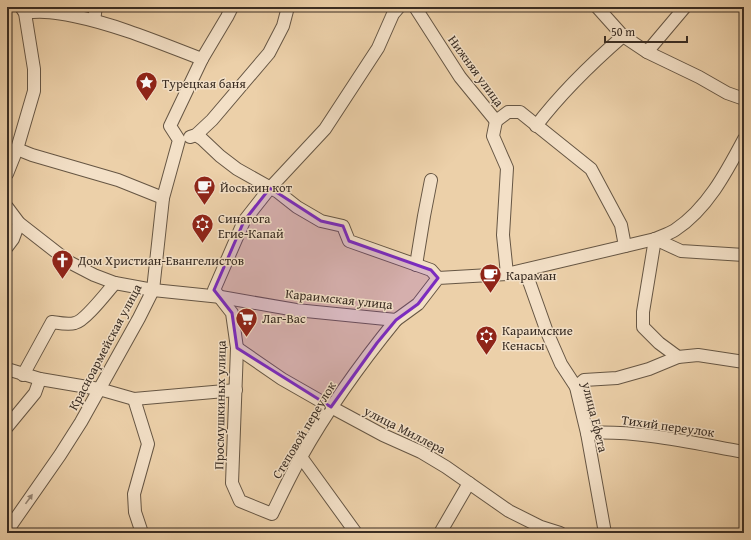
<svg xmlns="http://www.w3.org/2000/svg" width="751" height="540" font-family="'Gentium Book Plus',serif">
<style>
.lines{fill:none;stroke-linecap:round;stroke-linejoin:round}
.minor-casing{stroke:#665644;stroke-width:14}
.minor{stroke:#f3e0c7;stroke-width:12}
.oneway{fill:#968675}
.marked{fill:#7b2cbf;fill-opacity:0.2;stroke:#7b2cbf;stroke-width:3;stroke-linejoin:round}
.labels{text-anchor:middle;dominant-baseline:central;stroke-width:3;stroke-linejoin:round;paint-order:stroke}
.street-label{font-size:13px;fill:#3a2d23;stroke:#f3e0c7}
.poi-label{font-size:13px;fill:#3a2d23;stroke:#f3e0c7;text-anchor:start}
</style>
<rect width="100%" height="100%" fill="#ecd0a9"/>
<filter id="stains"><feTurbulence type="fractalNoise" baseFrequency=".005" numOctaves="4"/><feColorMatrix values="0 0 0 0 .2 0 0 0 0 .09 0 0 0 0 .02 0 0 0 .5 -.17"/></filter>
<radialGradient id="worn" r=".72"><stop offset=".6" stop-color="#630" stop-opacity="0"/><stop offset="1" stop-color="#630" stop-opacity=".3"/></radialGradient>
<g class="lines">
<defs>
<g id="minor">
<path d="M415,7L460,77L496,121"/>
<path d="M597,7L623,36L647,52L699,77L727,93L744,99"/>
<path d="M25,13C42,10 58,13 74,16C118,25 160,43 202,59"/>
<path d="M94,20L96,7"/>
<path d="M647,52L685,7"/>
<path d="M496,121L508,112H520L591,169L621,225L625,246"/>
<path d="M496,121L493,136L507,168L503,235L507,274"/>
<path d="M536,126C561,93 592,63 623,36"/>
<path d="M196,135L202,139L220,156L237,169L278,192L297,207L321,221L343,226L349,241L431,270L438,278"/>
<path d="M190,137L196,135L212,120L269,53L283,26L288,7"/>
<path d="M17,149L32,155L118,180L163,198"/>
<path d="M7,174L17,149L34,91V69L25,13L21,7"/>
<path d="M7,207L19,223L69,262L94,275L115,283L153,290L221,297L296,310L396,320L418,304L438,278L507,274L655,239C661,236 669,234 675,230C707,209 726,173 744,139"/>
<path d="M655,239L643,312V327L659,343L678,357"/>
<path d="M655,239L681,251L744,255"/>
<path d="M7,247L13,239L19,223"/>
<path d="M416,265L424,216L431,180"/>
<path d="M525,270L547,332L561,364L576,387L587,433L605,533"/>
<path d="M396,320C361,363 328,409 301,457C290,476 281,496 272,514L240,501L232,483L237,348L232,313L214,290L244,221L270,188L325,129L378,48L393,14L399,7"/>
<path d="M237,348L282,379L331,407L383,435L421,452L446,467L509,511L541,527L560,533"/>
<path d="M7,369L40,379L99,389L134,399L236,390"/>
<path d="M23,375L52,322C59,323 68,325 75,323C85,321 107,292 115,283"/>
<path d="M576,387L584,380L617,378L649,369L678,357L698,355L744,362"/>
<path d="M134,399L148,444L134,494L135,512L142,533"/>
<path d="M7,427L35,393L40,379"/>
<path d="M587,433C639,430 693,443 744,452"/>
<path d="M301,457L356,533"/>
<path d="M7,531L60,455L81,422L139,318L153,290L163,198L179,140L170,126L202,59L227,17L232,7"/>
<path d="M440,533L469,483"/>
</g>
</defs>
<use href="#minor" class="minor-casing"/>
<use href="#minor" class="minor"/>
</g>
<defs><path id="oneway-solid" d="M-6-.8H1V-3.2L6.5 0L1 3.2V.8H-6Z"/></defs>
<use class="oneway" href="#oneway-solid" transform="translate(29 499) rotate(-54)"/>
<path class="marked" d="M270,188L321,221L343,226L349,241L431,270L438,278L418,304L396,320L377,343L331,407L237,348L232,313L214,290L244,221Z"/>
<defs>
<symbol id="sight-pin" viewBox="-11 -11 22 30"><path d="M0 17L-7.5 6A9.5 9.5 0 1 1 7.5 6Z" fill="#8f2418" stroke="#f3e0c7"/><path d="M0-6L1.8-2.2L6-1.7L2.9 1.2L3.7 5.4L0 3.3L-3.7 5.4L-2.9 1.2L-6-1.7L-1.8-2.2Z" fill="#fff"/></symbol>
<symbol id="cafe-pin" viewBox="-11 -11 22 30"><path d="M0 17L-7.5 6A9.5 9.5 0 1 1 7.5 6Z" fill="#8f2418" stroke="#f3e0c7"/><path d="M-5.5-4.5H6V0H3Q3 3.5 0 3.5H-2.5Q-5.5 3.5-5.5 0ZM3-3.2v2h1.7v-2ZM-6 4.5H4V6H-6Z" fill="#fff"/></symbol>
<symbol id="synagogue-pin" viewBox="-11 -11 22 30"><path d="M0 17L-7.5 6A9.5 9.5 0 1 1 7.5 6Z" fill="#8f2418" stroke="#f3e0c7"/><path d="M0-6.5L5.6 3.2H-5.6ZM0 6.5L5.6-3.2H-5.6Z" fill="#fff"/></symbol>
<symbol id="church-pin" viewBox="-11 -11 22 30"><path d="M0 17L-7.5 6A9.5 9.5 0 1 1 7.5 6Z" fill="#8f2418" stroke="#f3e0c7"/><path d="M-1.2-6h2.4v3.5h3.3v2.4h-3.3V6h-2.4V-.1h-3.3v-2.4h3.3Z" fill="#fff"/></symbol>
<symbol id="supermarket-pin" viewBox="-11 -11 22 30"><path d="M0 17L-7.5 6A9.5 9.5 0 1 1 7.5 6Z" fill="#8f2418" stroke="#f3e0c7"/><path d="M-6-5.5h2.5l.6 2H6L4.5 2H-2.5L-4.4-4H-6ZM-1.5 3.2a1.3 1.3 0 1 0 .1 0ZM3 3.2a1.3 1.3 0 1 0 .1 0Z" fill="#fff"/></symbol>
</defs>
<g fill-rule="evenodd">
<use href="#sight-pin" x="134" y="70" width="25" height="34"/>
<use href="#cafe-pin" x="192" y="174" width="25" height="34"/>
<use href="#synagogue-pin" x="190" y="212" width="25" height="34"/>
<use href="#church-pin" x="50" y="248" width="25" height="34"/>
<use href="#cafe-pin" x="478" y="262" width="25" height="34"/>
<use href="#supermarket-pin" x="234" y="306" width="25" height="34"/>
<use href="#synagogue-pin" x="474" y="324" width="25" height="34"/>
</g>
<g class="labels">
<g class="street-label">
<text transform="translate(476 71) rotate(54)">Нижняя улица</text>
<text transform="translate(339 299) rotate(6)">Караимская улица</text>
<text transform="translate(105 347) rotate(-62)">Красноармейская улица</text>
<text transform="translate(220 405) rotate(-89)">Просмушкиных улица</text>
<text transform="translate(595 417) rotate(76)">улица Ефета</text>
<text transform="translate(668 426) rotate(8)">Тихий переулок</text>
<text transform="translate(304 430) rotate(-59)">Степовой переулок</text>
<text transform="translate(405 430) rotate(27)">улица Миллера</text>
</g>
<g class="poi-label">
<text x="162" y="83">Турецкая баня</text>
<text x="220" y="187">Йоськин кот</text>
<text x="218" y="218">Синагога<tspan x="218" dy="15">Егие-Капай</tspan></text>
<text x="78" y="260">Дом Христиан-Евангелистов</text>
<text x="506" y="275">Караман</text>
<text x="262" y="318">Лаг-Вас</text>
<text x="502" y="330">Караимские<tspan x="502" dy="15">Кенасы</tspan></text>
</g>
</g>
<rect width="751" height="540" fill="none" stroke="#ecd0a9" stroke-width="24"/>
<rect x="8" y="8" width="735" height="524" fill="none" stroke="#3a2d23" stroke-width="2"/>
<rect x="12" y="12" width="727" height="516" fill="none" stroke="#3a2d23"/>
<path d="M605 36v6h82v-6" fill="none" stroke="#3a2d23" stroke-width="2"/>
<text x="611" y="36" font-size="12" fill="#3a2d23" stroke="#f3e0c7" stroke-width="3" paint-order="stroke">50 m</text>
<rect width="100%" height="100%" filter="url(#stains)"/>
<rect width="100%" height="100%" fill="url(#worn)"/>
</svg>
